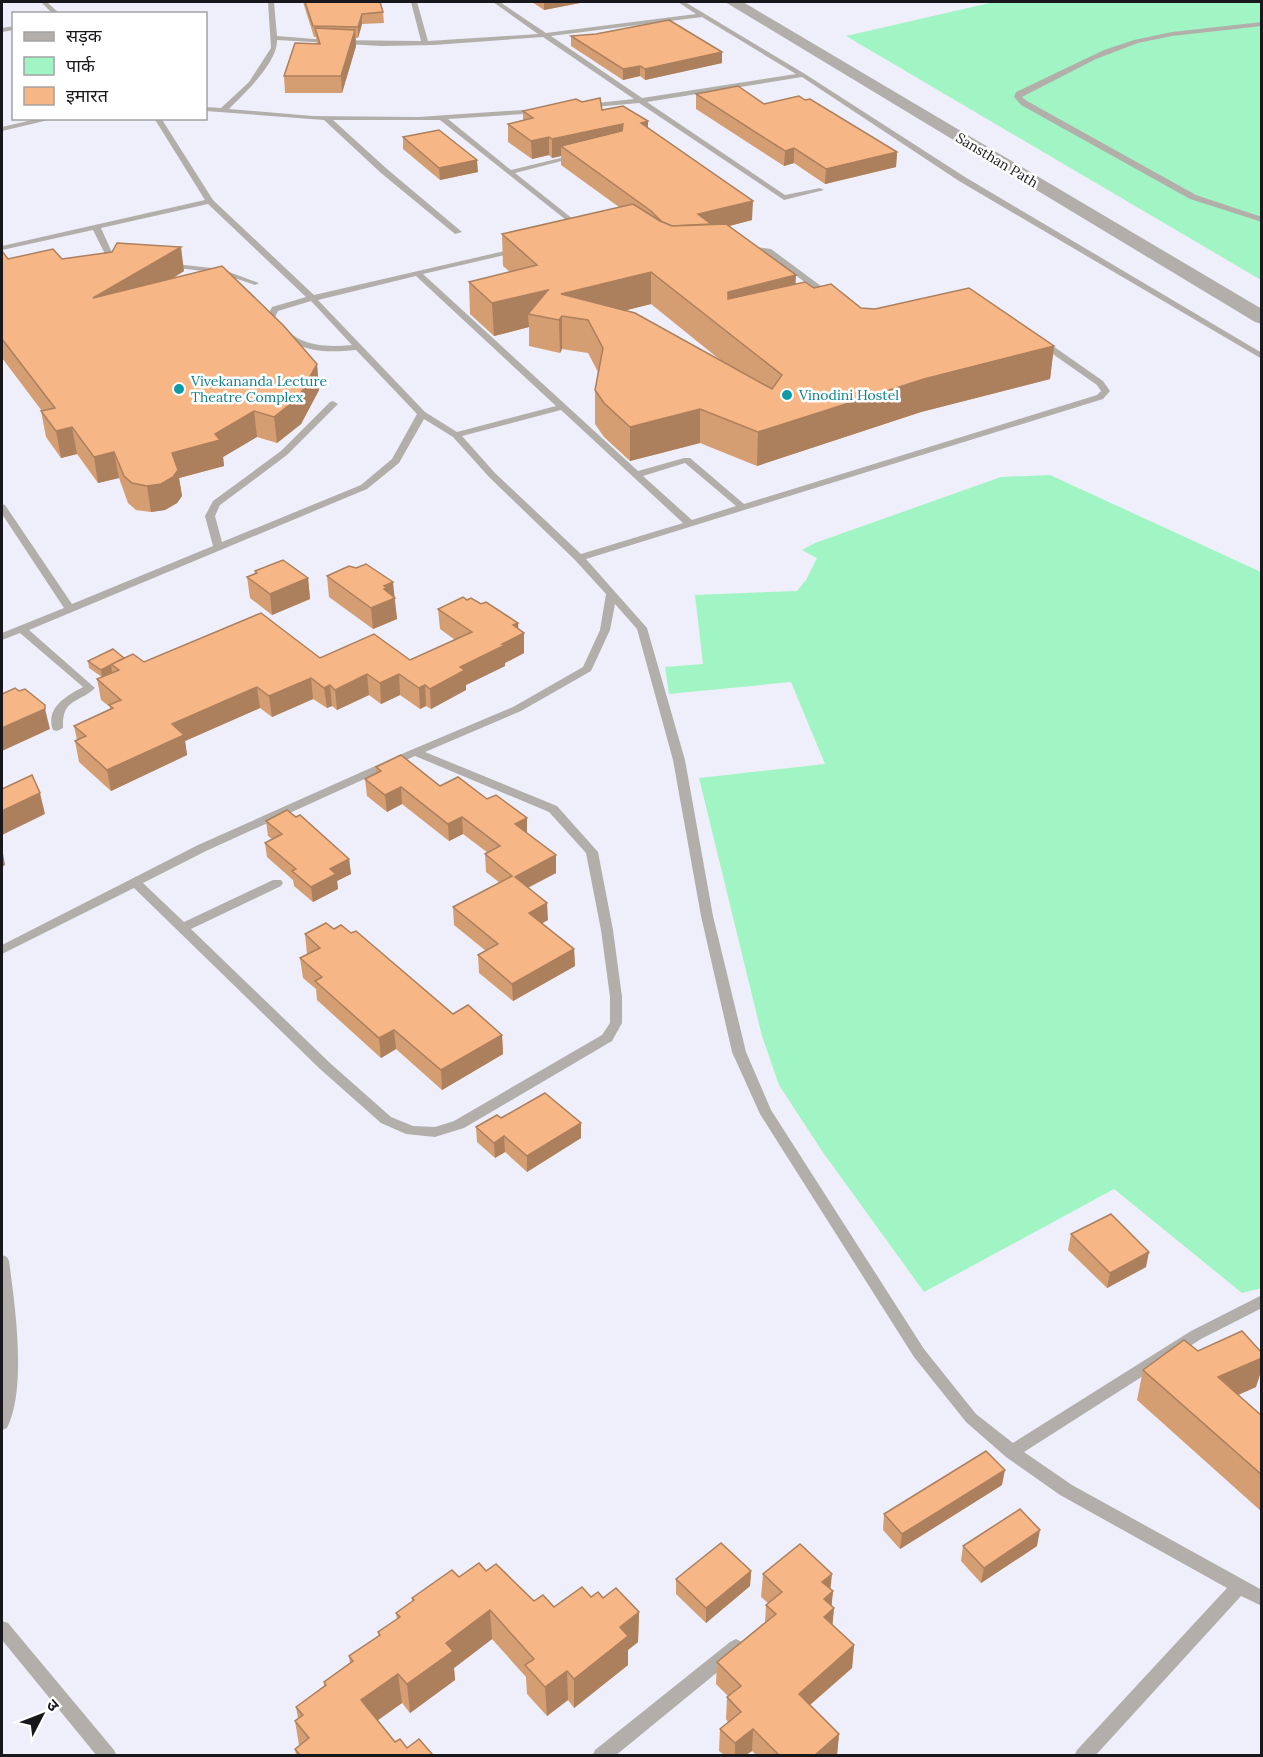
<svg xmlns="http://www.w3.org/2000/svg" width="1263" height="1757" font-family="Lora,'Noto Sans Devanagari',serif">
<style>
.green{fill:#a1f5c4}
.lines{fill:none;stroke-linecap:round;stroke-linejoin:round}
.service{fill:#b2afab;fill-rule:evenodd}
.tertiary{fill:#b2afab;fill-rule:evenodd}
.wall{fill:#d49d72;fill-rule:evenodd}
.shaded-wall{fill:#ac7f5d}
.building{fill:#f6b685;stroke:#ac7f5d;stroke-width:1.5;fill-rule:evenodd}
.culture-dot{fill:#0f9aa8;stroke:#fff;stroke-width:2}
.labels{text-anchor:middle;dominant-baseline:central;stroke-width:5;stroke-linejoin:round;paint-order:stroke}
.far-street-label{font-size:14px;fill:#18181c;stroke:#fff}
.far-culture-label{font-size:14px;fill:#0d838f;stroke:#fff;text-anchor:start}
</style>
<rect width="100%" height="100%" fill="#eeeffa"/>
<g class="green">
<path d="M994,2H1261V280L846,36Z"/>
<path d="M1050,475L1261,572L1262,1288L1242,1293L1114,1189L924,1292L822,1151L779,1085L762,1036L699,778L825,764L791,682L669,694L665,667L703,664L695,595L797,591L806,580L817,558L802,550L815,543L1001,477Z"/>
</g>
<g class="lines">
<g class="service">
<path d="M41,2H47L60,14H53Z"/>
<path d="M268,2H274L277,36L327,40L421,41L411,2H417L428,41L538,34L493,2H500L546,33L696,14L678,2H685L805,74L965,177L1262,353V359L959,181L802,77L647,102L785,195L820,188L824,190L784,200L639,103L584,108L583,106L587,104L634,99L543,37L434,45L381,46L277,40C278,62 244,94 229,109L313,116L418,117L537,109L541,111L540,113L448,119L511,170L577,154L581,156L515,173L583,227L584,229L580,231L440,120H333L387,169L462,232L455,234L381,173L324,120L206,111V107L221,108L249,82L271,48ZM702,17L796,74L642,98L551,36Z"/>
<path d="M1262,22V26L1172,36L1138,43L1096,59L1022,97L1027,101L1196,195L1262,217V222L1190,199L1021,105L1014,97L1016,92L1104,50L1134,40L1172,32Z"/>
<path d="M14,26V30L2,32V28Z"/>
<path d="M41,118H57L2,131V127Z"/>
<path d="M154,118H161L213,200L314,295L522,247V251L423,274L638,471L684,458H690L744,504L1097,395L1101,391L1097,385L1037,343V339H1043L1103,381L1110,391L1103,399L586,559L647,628L685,760L713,916L746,1052L771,1110L924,1349L976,1414L1013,1443L1191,1331L1262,1295V1308L1201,1339L1024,1452L1072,1485L1262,1590V1606L1241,1596L1095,1756H1074L1077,1750L1227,1588L1060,1495L1006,1457L966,1422L914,1357L760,1114L732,1052L701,916L673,760L637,629L615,604L610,630L591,671L521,711L425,752L557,806L598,852L613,930L622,997V1023L612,1041L464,1128L435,1137L406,1134L381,1123L320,1069L134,888L2,954V945L198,845L411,750L513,707L583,667L600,630L606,594L575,560L489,477L453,437L424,419L399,463L367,489L29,630L95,688C78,704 62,698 63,728L57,731L53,730C45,708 66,696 83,687L20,633L2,640V633L64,608L2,514V504L5,505L72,604L213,546L205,516L213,501L281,451L330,402L333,401L338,404L287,455L220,505L215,516L222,542L361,485L392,459L417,414L356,350C317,354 290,351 267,317L272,307L306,297L208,204L101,228L114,257L122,263L118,265L107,258L93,230L2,250V246L205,200ZM416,276L556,406L457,432L425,412L318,300ZM311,301L352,345C319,348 295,345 275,317L278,311ZM561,410L683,523L581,554L495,473L462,436ZM685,463L736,506L692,520L643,476ZM415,756L549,812L586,853L601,930L610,997V1023L602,1035L454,1121L435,1127L413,1126L391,1117L330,1063L191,929L281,886L283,883L281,880H273L184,922L143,883L206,851Z"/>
<path d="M742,245L771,249L829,292V298L822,300V295L766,253L742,249Z"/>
<path d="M166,263L221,269L259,283L255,285L220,273L169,267H166Z"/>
<path d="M2,1255L7,1257L9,1261C15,1305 27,1389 7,1428L2,1430Z"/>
<path d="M2,1621L8,1623L114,1750L117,1756H97L2,1640Z"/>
<path d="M736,1639L742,1642L744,1647L742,1652L615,1756H592L595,1750L730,1642Z"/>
</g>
<path class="tertiary" d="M725,2H743L1262,309V324L1255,322Z"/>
</g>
<g class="wall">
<path d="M303,2H380L383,12L384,23L362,24L358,38H356V46L342,93H285L284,76L317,44L316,37H314Z"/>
<path d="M532,2H585L544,10Z"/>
<path d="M571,36L722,52V63L645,80L640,76L623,80L571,46Z"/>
<path d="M696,94L764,104L897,152L896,167L825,184L794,163L784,166L696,109Z"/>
<path d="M582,102L602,110L648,121V128L752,220L729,226L796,275L795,284L814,288L861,308L1054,346L1050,379L921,412L757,466L700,443L630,461L604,437L595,424V390L598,372L588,353L562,349L560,353L529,346V327L494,336L470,314L469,282L510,272L503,266L502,234L619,207L561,165V156L552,158L549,155L532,159L508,142V124L523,120V111ZM651,304L719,359L626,310Z"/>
<path d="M403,137L478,172L440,180L403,149Z"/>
<path d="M2,251L8,259H62L184,271L172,279L317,364L319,390L301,424L277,443L257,437L223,457L224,466L179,478L182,496L177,503L165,510L151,512L136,510L128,503L119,478L98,483L77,454L61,458L46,437L41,411H42L2,358Z"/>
<path d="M255,571L308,578L310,599L272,615L250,598L247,577L255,574Z"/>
<path d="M327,576L394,597L397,619L373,629L329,597Z"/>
<path d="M438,609L518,629L524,653L505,663V666L466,685V690L431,709L426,706L420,709L400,695L381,704L369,695L337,710L332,706L327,708L313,699L272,717L260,708L185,741L187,755L111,791L79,762L75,741L77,740L74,726L110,710V707L101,700L97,679L102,677L89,668L88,661L124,658L144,662L320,658L410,660L455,640L440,629Z"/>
<path d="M376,767L440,786L527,834L556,873L528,888L548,920L542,923L574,949L575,966L513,1001L479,973L478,955L486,951L454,925L453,907L500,883L486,872L485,854L488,853L463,834L449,841L402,804L387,812L367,796L365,779L376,774Z"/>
<path d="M266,821L349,859L351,874L337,881L338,889L313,902L294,886L293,880L267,857L265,843L272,839L268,836Z"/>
<path d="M334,929L453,1014L502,1035L503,1054L442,1090L396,1049L381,1058L317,1000L316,989L303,978L300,958L308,954H307L305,934Z"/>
<path d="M501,1118L581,1138L527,1172L505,1152L495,1158L477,1142L476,1127Z"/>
<path d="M1071,1234L1146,1267L1107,1288L1068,1250Z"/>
<path d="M1198,1351L1256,1387L1238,1395L1262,1416V1512L1137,1400L1143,1370Z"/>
<path d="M1002,1485L900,1549L883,1530L884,1514Z"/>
<path d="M963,1546H1037L981,1583L961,1561Z"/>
<path d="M486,1571L534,1601L554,1607L591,1597L603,1598L639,1612L638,1642L628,1650V1665L574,1708L568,1700L547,1716L527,1694L526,1677L492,1639L454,1668L455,1680L410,1713L402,1703L377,1721L395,1742L407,1748L433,1755H296L295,1749L299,1745L295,1721L298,1718L296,1707L324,1686V1682L350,1663L349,1656L379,1636L378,1632L397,1619L396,1613L412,1602V1598L459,1577Z"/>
<path d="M751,1571L750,1586L706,1623L676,1594V1579Z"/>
<path d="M763,1574L831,1589L833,1591L831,1606L834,1608L832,1625L854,1645L852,1668L810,1705L839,1734L837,1755H756L752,1751L746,1755H724L719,1751L720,1729L728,1722L726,1719L727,1697L728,1696L716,1684L717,1662L765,1622L766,1605L768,1603L761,1597Z"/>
</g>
<g class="shaded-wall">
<path d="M544,2H585L544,10Z"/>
<path d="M362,14V24L358,38V27Z"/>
<path d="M355,30L356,46L342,93L341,76Z"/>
<path d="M722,52V63L645,80V69Z"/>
<path d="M640,66V76L623,80V69Z"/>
<path d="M648,121V140L641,123Z"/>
<path d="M623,124V142L561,146V156L552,158V139Z"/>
<path d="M549,137V155L532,159L531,141Z"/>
<path d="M794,148V163L784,166L785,151Z"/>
<path d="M897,152L896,167L825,184L826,169Z"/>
<path d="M477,160L478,172L440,180L439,168Z"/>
<path d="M753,201L752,220L714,230L698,214Z"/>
<path d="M181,247L184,271L97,323L93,298Z"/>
<path d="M651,272V304L588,320L561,294Z"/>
<path d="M796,275L794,307L728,299V292Z"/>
<path d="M548,290L528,314L529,327L494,336L492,303Z"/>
<path d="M562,316V349L560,353L559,320Z"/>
<path d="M1054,346L1050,379L921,412L757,466L758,432L924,379Z"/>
<path d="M317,364L319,390L301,424L277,443L274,417Z"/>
<path d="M700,409V443L630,461V427Z"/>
<path d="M254,411L257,437L223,457L224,466L179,478L182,496L177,503L165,510L151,512L147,486L172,453L215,434Z"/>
<path d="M72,427L77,454L61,458L56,431Z"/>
<path d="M114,452L119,478L98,483L94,457Z"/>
<path d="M308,578L310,599L272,615L270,594Z"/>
<path d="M393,582L397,619L373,629L371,608L384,586Z"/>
<path d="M518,623L519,635L524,633V653L505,663V666L466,685V690L431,709L430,689L460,667L502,644L513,625Z"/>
<path d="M111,665L112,672L102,677L101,670Z"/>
<path d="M367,674L369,695L337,710L335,690Z"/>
<path d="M399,674L400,695L381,704L380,683Z"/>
<path d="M311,678L313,699L272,717L269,696Z"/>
<path d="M330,685L332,706L327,708L324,688Z"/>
<path d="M425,685L426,706L420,709L419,688Z"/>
<path d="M257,687L260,708L185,741L187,755L111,791L107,770L172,724Z"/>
<path d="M45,709L50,729L2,751V728Z"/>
<path d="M401,787L402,804L387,812L385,795Z"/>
<path d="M40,793L45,814L2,835V811Z"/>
<path d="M462,817L463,834L449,841L448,824Z"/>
<path d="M527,818V835L515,824Z"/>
<path d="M2,848L5,865L2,867Z"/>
<path d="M556,855V873L515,894V877Z"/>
<path d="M349,859L351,874L337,881L338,889L313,902L311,887L330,869Z"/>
<path d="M547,903L548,920L530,930L529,913Z"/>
<path d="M574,949L575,966L513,1001L512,984Z"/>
<path d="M394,1030L396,1049L381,1058L379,1038Z"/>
<path d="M502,1035L503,1054L442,1090L441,1070Z"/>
<path d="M581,1123V1138L527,1172V1156Z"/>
<path d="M504,1136L505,1152L495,1158L494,1143Z"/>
<path d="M1149,1252L1146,1267L1107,1288L1110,1273Z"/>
<path d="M1262,1358V1369L1256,1387L1210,1407L1218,1377Z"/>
<path d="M1005,1470L1002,1485L900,1549L902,1534Z"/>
<path d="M1040,1530L1037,1546L981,1583L984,1568Z"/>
<path d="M751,1571L750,1586L706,1623V1608Z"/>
<path d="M832,1574L830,1593L833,1591L831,1611L834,1608L832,1631L822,1639V1582Z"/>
<path d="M490,1610L492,1639L454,1668L455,1680L410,1713L407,1684L446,1643Z"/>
<path d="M639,1612L638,1642L628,1650V1665L574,1708V1679L620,1627Z"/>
<path d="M854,1645L852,1668L797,1716L799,1694Z"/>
<path d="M567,1671L568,1700L547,1716L545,1687Z"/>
<path d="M398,1674L402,1703L365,1729L361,1700Z"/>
<path d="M753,1729L752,1751L746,1755H735V1743Z"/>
<path d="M839,1734L837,1755H815Z"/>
</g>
<g class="building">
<path d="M305,2H380L383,12L362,14L358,27L313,26Z"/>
<path d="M669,20L722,52L645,69L640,66L623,69L571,36L596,34Z"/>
<path d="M315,28L355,30L341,76H284L295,43L320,44Z"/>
<path d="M738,86L764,104L799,96L805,100L810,99L897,152L826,169L794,148L785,151L696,94Z"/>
<path d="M600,98L602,110L623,106L648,121L641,123L753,201L698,214L711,224L672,226L662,222L651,211L561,146L622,131L623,124L552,139L549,137L531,141L508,124L533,118L523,111L576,99L582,102Z"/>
<path d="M439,130L477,160L439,168L403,137Z"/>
<path d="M633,204L660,221L672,226L726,224L796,275L728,292V299L805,282L814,288L831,284L861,308L875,309L969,288L1054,346L924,379L758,432L700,409L630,427L604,403L595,390L603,348L588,320L562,316L559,320L528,314L548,290L492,303L469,282L537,265L502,234ZM651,272L782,375L772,389L635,313L561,294Z"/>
<path d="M117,243L181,247L93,298L222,266L283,325L317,364L298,398L274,417L254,411L215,434L220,440L172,453L178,470L173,477L161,484L147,486L132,483L124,476L114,452L94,457L72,427L56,431L41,411L55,408L2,339V251L8,259L53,249L62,259L112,252Z"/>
<path d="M283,560L308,578L270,594L247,577L257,573L255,571Z"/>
<path d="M366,564L393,582L384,586L387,588L384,589L395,598L371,608L327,576L349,566L356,568Z"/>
<path d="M463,597L467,600L471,598L481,604L486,602L518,623L513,625L524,633L502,644L505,645L460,667L465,670L430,689L425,685L419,688L399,674L380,683L367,674L335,690L330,685L324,688L311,678L269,696L257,687L172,724L184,735L107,770L75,741L86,736L74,726L113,708L109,705L121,700L97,679L119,670L111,664L133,654L144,662L261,613L320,658L374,634L410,660L472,632L438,609Z"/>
<path d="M113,649L124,658L101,670L88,661Z"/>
<path d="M15,688L19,691L25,689L45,705V709L2,728V694Z"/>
<path d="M401,755L440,786L458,777L487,799L496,795L527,818L515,824L556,855L515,877L547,903L529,913L574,949L512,984L478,955L498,944L453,907L512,876L485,854L500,846L462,817L448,824L401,787L385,795L365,779L381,771L376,767Z"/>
<path d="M32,775L40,793L2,811V789Z"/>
<path d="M287,810L296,817L300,815L349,859L330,869L336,874L311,887L292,871L296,869L265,843L282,834L266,821Z"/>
<path d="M326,923L334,929L341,925L351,933L356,931L453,1014L468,1005L502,1035L441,1070L394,1030L379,1038L315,981L322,977L300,958L320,948L305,934Z"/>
<path d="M545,1093L581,1123L527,1156L504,1136L494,1143L476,1127L497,1115L501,1118Z"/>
<path d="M1111,1214L1149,1252L1110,1273L1071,1234Z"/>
<path d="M1242,1331L1262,1353V1358L1218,1377L1262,1416V1475L1143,1370L1184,1340L1198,1351Z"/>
<path d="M986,1451L1005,1470L902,1534L884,1514Z"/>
<path d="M1020,1509L1040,1530L984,1568L963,1546Z"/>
<path d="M721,1543L751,1571L706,1608L676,1579Z"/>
<path d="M800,1544L832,1574L822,1582L833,1591L824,1599L834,1608L824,1617L854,1645L799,1694L839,1734L815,1755H779L753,1729L735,1743L720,1729L741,1712L727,1697L741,1686L717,1662L776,1614L766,1605L782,1592L763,1574Z"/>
<path d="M479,1563L486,1571L496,1564L534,1601L543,1595L554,1607L582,1587L591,1597L598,1592L603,1598L616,1588L639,1612L620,1627L628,1636L608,1652L574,1679L567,1671L545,1687L525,1665L534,1659L490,1610L446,1643L453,1651L407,1684L398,1674L361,1700L395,1742L400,1739L407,1748L419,1739L433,1755H300L295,1749L309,1738L295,1721L303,1715L296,1707L326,1685L324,1682L353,1661L349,1656L380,1635L378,1632L400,1617L396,1613L414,1600L412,1598L452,1570L459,1577Z"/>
</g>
<g class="culture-dot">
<circle cx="179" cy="389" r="6"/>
<circle cx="787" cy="395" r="6"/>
</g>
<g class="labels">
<g class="far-street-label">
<text transform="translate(997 160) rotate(31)">Sansthan Path</text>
</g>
<g class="far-culture-label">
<text x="191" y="381">Vivekananda Lecture<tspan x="191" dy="16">Theatre Complex</tspan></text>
<text x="799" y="395">Vinodini Hostel</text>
</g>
</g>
<rect width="1263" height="1757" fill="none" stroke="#18181c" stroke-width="6"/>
<rect x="12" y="12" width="195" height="108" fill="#ffffff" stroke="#a3a3a4" stroke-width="1.5"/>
<rect x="24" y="32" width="30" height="9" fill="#b2afab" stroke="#a3a3a4" stroke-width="1.5"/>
<text x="66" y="42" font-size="18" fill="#18181c">सड़क</text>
<rect x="24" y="57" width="30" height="18" fill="#a1f5c4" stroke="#a3a3a4" stroke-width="1.5"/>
<text x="66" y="72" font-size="18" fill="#18181c">पार्क</text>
<rect x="24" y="87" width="30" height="18" fill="#f6b685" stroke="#a3a3a4" stroke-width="1.5"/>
<text x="66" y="102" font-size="18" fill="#18181c">इमारत</text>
<g transform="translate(42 1715) rotate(48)" stroke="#ffffff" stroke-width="4.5" paint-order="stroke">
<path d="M0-4.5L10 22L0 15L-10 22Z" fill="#18181c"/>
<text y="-9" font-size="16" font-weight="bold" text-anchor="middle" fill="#18181c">उ</text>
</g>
</svg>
